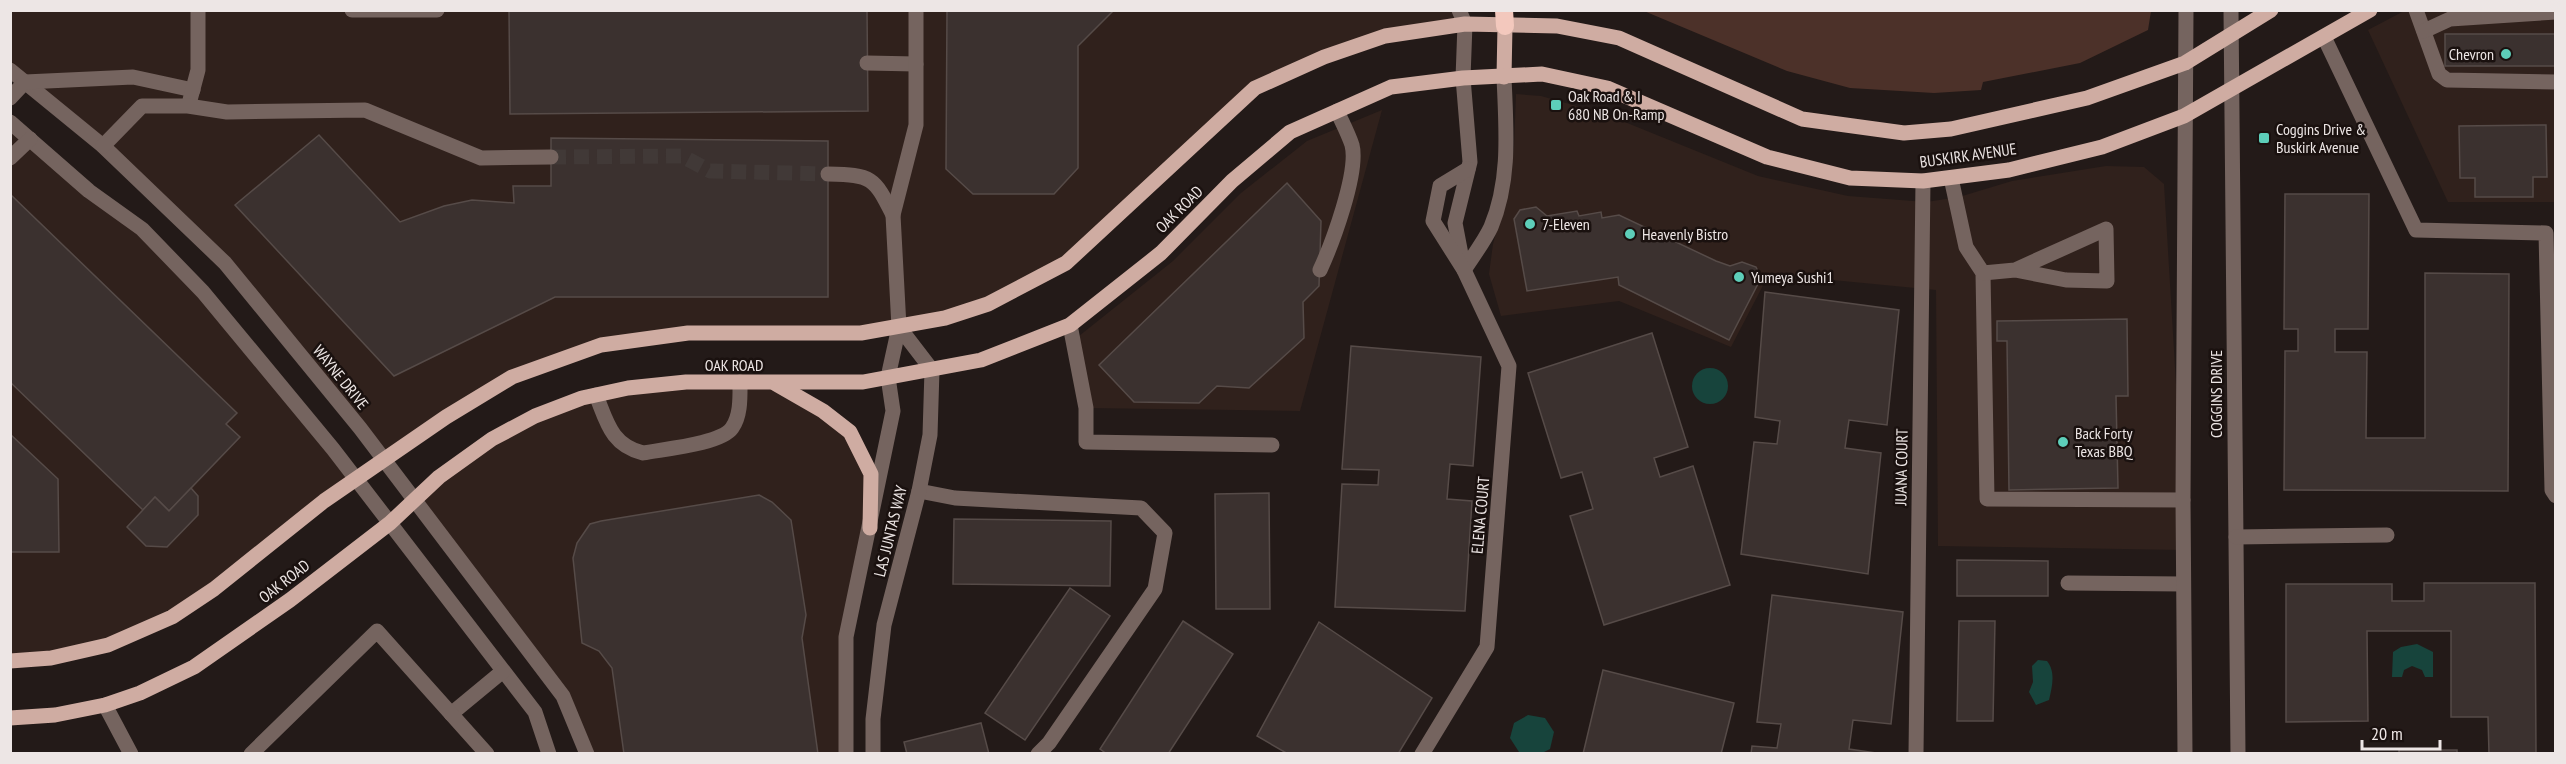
<svg xmlns="http://www.w3.org/2000/svg" width="2566" height="764" font-family="'PT Sans Narrow',sans-serif">
<style>
.built{fill:#30211c}
.green{fill:#4c3129}
.water{fill:#17443c}
.building{fill:#3b312f;stroke:#564b48;stroke-width:1.5}
.lines{fill:none;stroke-linecap:round;stroke-linejoin:round}
.minor-tunnel{stroke:#413937;stroke-width:15;stroke-dasharray:15 8;stroke-linecap:butt}
.minor{stroke:#75645f;stroke-width:15}
.major{stroke:#cfaca2;stroke-width:15}
.highway{stroke:#f3c8bd;stroke-width:18}
.poi-dot{fill:#5dceb9;stroke:#1a110f;stroke-width:2}
.labels{text-anchor:middle;dominant-baseline:central;stroke-width:5;stroke-linejoin:round;paint-order:stroke}
.poi-label{font-size:16px;fill:#ede6e5;stroke:#1a110f;text-anchor:start}
.street-label{font-size:16px;fill:#ede6e5;stroke:#1a110f}
</style>
<rect width="100%" height="100%" fill="#231a18"/>
<g class="built">
<path d="M1459,10L1465,24L1385,36L1255,88L1066,263L988,304L899,327L688,333L601,345L512,377L384,460L225,263L11,70L10,11Z"/>
<path d="M2404,11H2555V202H2448L2368,30Z"/>
<path d="M1516,94L1541,96L1605,114L1758,176L1848,196L1926,202L1959,197L2012,181L2106,166L2144,167L2164,184L2183,500V550L1938,546L1936,290L1769,274L1731,347L1619,301L1501,316L1489,274L1493,244L1510,181L1514,147Z"/>
<path d="M1382,110L1300,411L1086,408L1079,336L1173,261L1241,193L1307,141Z"/>
<path d="M10,122L142,229L356,479L238,571L136,634L10,661Z"/>
<path d="M773,383L841,424L871,474L846,637V753H587L563,696L414,500L492,439L628,388Z"/>
</g>
<path class="green" d="M1644,11L2150,10L2151,11L2148,30L2080,63L1983,82L1981,90L1934,93L1850,88L1787,71Z"/>
<g class="water">
<circle cx="1710" cy="386" r="18"/>
<path d="M2417,644L2433,652V677H2425L2422,670L2412,666L2404,670L2402,677H2392L2393,652L2401,647Z"/>
<path d="M2038,660L2047,661C2056,672 2052,687 2049,700L2036,705L2029,692L2033,682L2032,666Z"/>
<path d="M1528,715L1545,718L1554,732L1550,749L1542,753L1519,752L1510,738L1514,723Z"/>
</g>
<g class="building">
<path d="M509,10H867L868,111L510,114Z"/>
<path d="M947,10H1114L1078,46V168L1054,194H973L946,169Z"/>
<rect x="2445" y="34" width="111" height="32"/>
<path d="M2546,125L2547,177H2533V197H2475V178H2460L2459,126Z"/>
<path d="M319,135L400,222L444,206L472,200L514,203L513,186H551V138L828,141V297H555L394,376L235,205Z"/>
<path d="M1287,183L1321,221L1319,286L1303,302L1304,338L1249,388L1217,386L1199,403L1134,402L1099,365Z"/>
<path d="M10,194L237,413L226,424L240,437L169,511L155,497L143,510L10,382Z"/>
<path d="M2285,194H2369L2368,329H2335V352H2367L2366,438H2425V273L2509,274L2508,491L2284,490L2285,351H2298V329H2284Z"/>
<path d="M1536,207L1547,216L1577,211L1579,216L1601,212L1602,218L1619,215L1716,261L1730,266L1742,262L1756,267L1761,278L1729,340L1619,285L1618,277L1527,291L1514,219L1520,210Z"/>
<path d="M1765,292L1899,310L1887,425L1849,420L1845,448L1881,453L1868,574L1741,554L1754,442L1777,444L1780,421L1755,417Z"/>
<path d="M2127,319L2128,396H2116L2118,488L2009,490L2007,341H1997V321Z"/>
<path d="M1652,333L1688,447L1654,458L1660,477L1693,466L1730,585L1604,625L1570,516L1593,509L1582,472L1561,478L1528,373Z"/>
<path d="M1351,346L1481,357L1473,466L1450,464L1447,499L1472,501L1465,611L1335,607L1342,484L1378,485L1379,470L1342,469Z"/>
<path d="M10,434L58,479L59,552H10Z"/>
<path d="M191,488L198,496V515L167,547L146,546L127,527L155,497L169,511Z"/>
<path d="M1269,493L1270,609H1216L1215,494Z"/>
<path d="M759,495L772,502L791,520L806,615L802,638L818,754H624L612,668L599,651L582,643L573,558L577,543L590,524L601,521Z"/>
<path d="M954,519L1111,521L1110,586L953,584Z"/>
<path d="M1957,560L2048,561V596H1957Z"/>
<path d="M2424,583H2535L2536,754H2489L2488,717H2451V631H2367L2368,721L2286,722V584H2392V601H2424Z"/>
<path d="M1070,588L1110,616L1025,740L985,713Z"/>
<path d="M1772,595L1903,612L1891,724L1853,720L1849,749L1883,754H1751L1752,746L1777,748L1781,724L1757,722Z"/>
<path d="M1183,621L1233,654L1168,754H1107L1100,749Z"/>
<path d="M1959,621H1995L1993,721H1957Z"/>
<path d="M1319,622L1432,698L1398,754H1288L1257,736Z"/>
<path d="M1603,670L1734,703L1721,754H1583Z"/>
<path d="M981,723L989,754H907L904,742Z"/>
<rect x="2399" y="750" width="58" height="4"/>
</g>
<g class="lines">
<path class="minor-tunnel" d="M551,157L682,156L710,171L828,174"/>
<g class="minor">
<path d="M352,10H437"/>
<path d="M1459,10L1465,24L1463,78L1470,162L1455,223L1464,270C1473,256 1484,242 1491,227C1511,179 1506,128 1504,77"/>
<path d="M2231,10L2238,754"/>
<path d="M2416,10L2439,74L2447,80L2556,82"/>
<path d="M2424,31L2450,19L2556,12"/>
<path d="M2324,37L2416,230L2546,233L2552,490L2556,496"/>
<path d="M867,63L916,64"/>
<path d="M10,70L103,146L225,263L360,428L563,696L587,754"/>
<path d="M10,98L25,82L133,77L193,90"/>
<path d="M190,100L198,70V10"/>
<path d="M10,122L89,191L142,229L203,292L333,449L535,712L549,754"/>
<path d="M103,146L142,106H188L227,112L365,110L481,158L551,157"/>
<path d="M10,158L30,139"/>
<path d="M828,174C872,175 874,177 893,215"/>
<path d="M1951,178L1966,247L1983,273L1987,499L2183,500"/>
<path d="M1320,270C1332,244 1359,172 1352,145C1348,133 1342,122 1337,111"/>
<path d="M1983,273L2015,270L2066,280L2107,281L2106,229L2015,270"/>
<path d="M1070,325L1086,408V442L1272,445"/>
<path d="M596,395C607,422 611,445 643,453C663,449 721,444 732,428C741,415 740,397 740,382"/>
<path d="M919,491L955,498L1141,508L1165,533L1155,589L1049,743L1038,754"/>
<path d="M2236,537L2387,535"/>
<path d="M2068,583L2183,584"/>
<path d="M105,705L131,754"/>
<path d="M451,714L503,671"/>
<path d="M251,754L377,631L487,754"/>
<path d="M846,754V637L893,411L888,377L899,327L893,215L916,125V10"/>
<path d="M873,754V719L884,625L919,491L930,435L932,370L899,327"/>
<path d="M1422,754L1487,647L1509,366L1464,270L1433,221L1440,186L1468,169"/>
<path d="M1916,754L1923,181"/>
<path d="M2185,754L2183,500L2186,10"/>
</g>
<g class="major">
<path d="M1504,77L1505,26"/>
<path d="M776,384L823,411L850,432L871,474L870,528"/>
<path d="M10,661L51,658L108,645L172,617L214,589L324,501L446,417L512,377L601,345L688,333H861L945,318L988,304L1066,263L1255,88L1324,57L1385,36L1465,24L1557,26L1619,38L1802,119L1904,133L1951,129L2087,98L2185,63L2271,10"/>
<path d="M10,718L55,715L105,705L140,693L194,667L290,600L390,523L439,477L492,439L535,416L582,398L628,388L686,382H863L981,360L1070,325L1161,253L1232,181L1290,132L1391,87L1463,78L1542,74L1607,88L1767,157L1850,178L1923,181L2009,170L2102,147L2184,116L2370,10"/>
</g>
<path class="highway" d="M1504,10L1505,26"/>
</g>
<g class="poi-dot">
<circle cx="2506" cy="54" r="6"/>
<rect x="1550" y="99" width="12" height="12" rx="3"/>
<rect x="2258" y="132" width="12" height="12" rx="3"/>
<circle cx="1530" cy="224" r="6"/>
<circle cx="1630" cy="234" r="6"/>
<circle cx="1739" cy="277" r="6"/>
<circle cx="2063" cy="442" r="6"/>
</g>
<g class="labels">
<g class="poi-label">
<text x="2494" y="54" text-anchor="end">Chevron</text>
<text x="1568" y="96">Oak Road &amp; I<tspan x="1568" dy="18">680 NB On-Ramp</tspan></text>
<text x="2276" y="129">Coggins Drive &amp;<tspan x="2276" dy="18">Buskirk Avenue</tspan></text>
<text x="1542" y="224">7-Eleven</text>
<text x="1642" y="234">Heavenly Bistro</text>
<text x="1751" y="277">Yumeya Sushi1</text>
<text x="2075" y="433">Back Forty<tspan x="2075" dy="18">Texas BBQ</tspan></text>
</g>
<g class="street-label">
<text transform="translate(1968 155) rotate(-8)">BUSKIRK AVENUE</text>
<text transform="translate(1179 209) rotate(-45)">OAK ROAD</text>
<text x="734" y="365">OAK ROAD</text>
<text transform="translate(341 377) rotate(51)">WAYNE DRIVE</text>
<text transform="translate(2216 394) rotate(-90)">COGGINS DRIVE</text>
<text transform="translate(1901 467) rotate(-89)">JUANA COURT</text>
<text transform="translate(1480 515) rotate(-85)">ELENA COURT</text>
<text transform="translate(890 531) rotate(-76)">LAS JUNTAS WAY</text>
<text transform="translate(284 581) rotate(-38)">OAK ROAD</text>
</g>
</g>
<rect width="2566" height="764" fill="none" stroke="#ede6e5" stroke-width="24"/>
<path d="M2362 740v9h78v-9" fill="none" stroke="#ede6e5" stroke-width="3"/>
<text x="2371" y="740" font-size="18" fill="#ede6e5" stroke="#1a110f" stroke-width="4.5" paint-order="stroke">20 m</text>
</svg>
